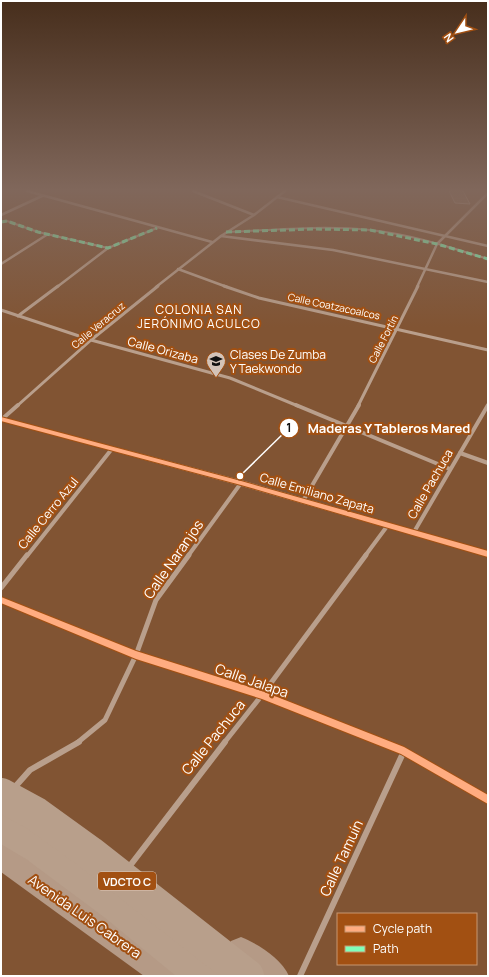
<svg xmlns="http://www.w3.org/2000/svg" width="489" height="977" font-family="Manrope,sans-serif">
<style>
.building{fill:#8f6b51;stroke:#bfa593}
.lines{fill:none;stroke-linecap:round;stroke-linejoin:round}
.pedestrian{stroke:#b99f8c;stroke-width:2}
.minor-far4{stroke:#b99f8c;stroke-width:2.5}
.minor-far3{stroke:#b99f8c;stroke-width:3}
.minor-far2{stroke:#b99f8c;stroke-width:4}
.minor-far1{stroke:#b99f8c;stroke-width:5}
.minor{stroke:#b99f8c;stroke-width:6}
.tertiary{fill:#b99f8c;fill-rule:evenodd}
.secondary{fill:#b59a86;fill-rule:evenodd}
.motorway{fill:#b89f8b;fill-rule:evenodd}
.motorway-bridge{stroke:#b89f8b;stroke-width:34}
.quiet{stroke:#80ffba;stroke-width:3;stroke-dasharray:6 3;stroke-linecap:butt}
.cycleway-casing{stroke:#a25012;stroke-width:2}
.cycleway{fill:#ffac80;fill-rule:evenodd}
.labels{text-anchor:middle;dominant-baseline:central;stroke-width:4;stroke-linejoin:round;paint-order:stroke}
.far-street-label{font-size:10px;fill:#fff;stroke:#a25012}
.shield{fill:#a25012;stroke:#e3cab8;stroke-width:1}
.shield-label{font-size:11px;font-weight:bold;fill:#fff}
.far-quarter-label{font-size:12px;letter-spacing:1px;fill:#fff;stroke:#a25012}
.street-label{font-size:12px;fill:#fff;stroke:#a25012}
.poi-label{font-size:12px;fill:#fff;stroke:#a25012;text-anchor:start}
.near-street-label{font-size:14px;fill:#fff;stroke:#a25012}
.leader{fill:none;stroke:#fff;stroke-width:1.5}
.callout-dot{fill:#fff;stroke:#a25012;stroke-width:1.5}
.mark-label{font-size:12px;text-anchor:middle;font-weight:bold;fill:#111}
.callout-label{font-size:13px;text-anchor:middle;font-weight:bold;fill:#fff;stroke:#a25012;stroke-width:4;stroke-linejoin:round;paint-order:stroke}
</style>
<rect width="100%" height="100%" fill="#815433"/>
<path class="building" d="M449,191H463L470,204L455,203Z"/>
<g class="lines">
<g class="pedestrian">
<path d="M1,222L7,221L38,232L108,248L157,228"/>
<path d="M227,232C274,230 322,225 370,230C410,234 449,247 488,259"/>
</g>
<g class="minor-far4">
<path d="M27,191L212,242"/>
<path d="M193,191L254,215"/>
<path d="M277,197L488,246"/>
<path d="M1,215L42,196"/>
<path d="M221,236L333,250L488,282"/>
<path d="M1,264L48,234"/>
<path d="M178,269L227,287"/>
<path d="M57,287L108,248"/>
<path d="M156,287L221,236L254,215L285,191"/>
<path d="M417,287L437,244L488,193"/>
</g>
<g class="minor-far3">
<path d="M224,286L259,298L488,350"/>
<path d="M1,310L91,340L230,378L298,406"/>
<path d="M18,316L58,286"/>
<path d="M17,406L91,340L158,286"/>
<path d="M358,406L418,286"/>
</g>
<g class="minor-far2">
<path d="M296,405L450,469"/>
<path d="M1,420L18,405"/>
<path d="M460,453L488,463"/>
<path d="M303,501L359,405"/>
<path d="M414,532L488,405"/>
<path d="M27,556L111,450"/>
<path d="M188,556L241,483"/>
<path d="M365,556L388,525"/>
</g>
<g class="minor-far1">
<path d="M1,588L27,555"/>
<path d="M1,600L136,655L262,695L384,743"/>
<path d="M77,743L105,720L136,655L156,600L189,555"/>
<path d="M224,743L262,695L366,555"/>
</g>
<g class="minor">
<path d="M381,742L404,751L488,800"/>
<path d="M14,788L30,770L79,742"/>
<path d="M129,867L225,742"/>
<path d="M300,976L404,751"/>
</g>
<path class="tertiary" d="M1,417L241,480L488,551V557L241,486L1,421Z"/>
<g class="secondary">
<path d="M1,843L10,847L179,966L184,976H144L1,872Z"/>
<path d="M241,937C258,944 281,958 289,976H250L231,961L227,951L231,941Z"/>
</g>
<path class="motorway" d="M1,809L50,835L130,891L218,963L224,976H176L104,917L26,859L1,844Z"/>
<path class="motorway-bridge" d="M1,795L36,814L90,853L247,976"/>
<g class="quiet">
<path d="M1,222L7,221L38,232L108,248L157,228"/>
<path d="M226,232L315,229L370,230L437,244L488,259"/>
</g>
<defs>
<g id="cycleway">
<path d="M1,417L241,481L488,551V557L241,485L1,421Z"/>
<path d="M1,597L136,651L262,691L404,747L488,795V804L401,754L262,699L136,659L1,603Z"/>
</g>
</defs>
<use href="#cycleway" class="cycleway-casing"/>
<use href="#cycleway" class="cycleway"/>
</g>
<linearGradient id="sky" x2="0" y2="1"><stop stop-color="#472e1c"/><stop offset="0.58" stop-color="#80675b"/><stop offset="1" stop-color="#80675b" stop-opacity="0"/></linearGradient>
<rect width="489" height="327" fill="url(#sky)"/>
<defs>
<symbol id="school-pin" viewBox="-11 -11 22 30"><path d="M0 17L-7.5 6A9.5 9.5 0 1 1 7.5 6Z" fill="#d3c3b8" stroke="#a25012"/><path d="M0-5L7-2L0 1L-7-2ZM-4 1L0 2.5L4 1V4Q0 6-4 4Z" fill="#111"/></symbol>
</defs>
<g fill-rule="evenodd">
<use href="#school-pin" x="205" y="350" width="22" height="30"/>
</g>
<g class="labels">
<g class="far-street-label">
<text transform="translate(334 306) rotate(12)">Calle Coatzacoalcos</text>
<text transform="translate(98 325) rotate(-40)">Calle Veracruz</text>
<text transform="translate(383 339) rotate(-63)">Calle Fortín</text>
</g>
<rect class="shield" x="98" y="872" width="58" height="18" rx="3"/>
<g class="shield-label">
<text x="127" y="881">VDCTO C</text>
</g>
<g class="far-quarter-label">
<text x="199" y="309">COLONIA SAN<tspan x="199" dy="14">JERÓNIMO ACULCO</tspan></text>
</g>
<g class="street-label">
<text transform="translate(163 350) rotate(15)">Calle Orizaba</text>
<text transform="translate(430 484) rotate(-60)">Calle Pachuca</text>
<text transform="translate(317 493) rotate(16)">Calle Emiliano Zapata</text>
<text transform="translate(48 513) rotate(-51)">Calle Cerro Azul</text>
</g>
<g class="poi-label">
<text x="230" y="354">Clases De Zumba<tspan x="230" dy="14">Y Taekwondo</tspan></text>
</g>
<g class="near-street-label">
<text transform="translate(173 559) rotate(-55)">Calle Naranjos</text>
<text transform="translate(252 680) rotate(19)">Calle Jalapa</text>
<text transform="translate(213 737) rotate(-51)">Calle Pachuca</text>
<text transform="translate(341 858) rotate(-65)">Calle Tamuín</text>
<text transform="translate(85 916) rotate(35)">Avenida Luis Cabrera</text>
</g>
</g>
<path class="leader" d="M240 476L289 428"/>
<g class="callout-dot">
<circle cx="240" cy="476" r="4"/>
<circle cx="289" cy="428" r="10"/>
</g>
<g class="mark-label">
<text x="289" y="432">1</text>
</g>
<g class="callout-label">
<text x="389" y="433">Maderas Y Tableros Mared</text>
</g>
<rect width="489" height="977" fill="none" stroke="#ffffff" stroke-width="4"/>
<rect x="337" y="913" width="140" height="52" fill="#a25012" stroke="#c79671"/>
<rect x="345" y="926" width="20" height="6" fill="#ffac80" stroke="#c79671"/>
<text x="373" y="933" font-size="12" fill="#ffffff">Cycle path</text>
<rect x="345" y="946" width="20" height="6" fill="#80ffba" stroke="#c79671"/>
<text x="373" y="953" font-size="12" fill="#ffffff">Path</text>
<g transform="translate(457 32) rotate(235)" stroke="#a25012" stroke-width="3" paint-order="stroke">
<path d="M0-3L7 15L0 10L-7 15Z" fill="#ffffff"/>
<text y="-6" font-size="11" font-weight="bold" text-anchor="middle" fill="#ffffff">N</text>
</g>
</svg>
